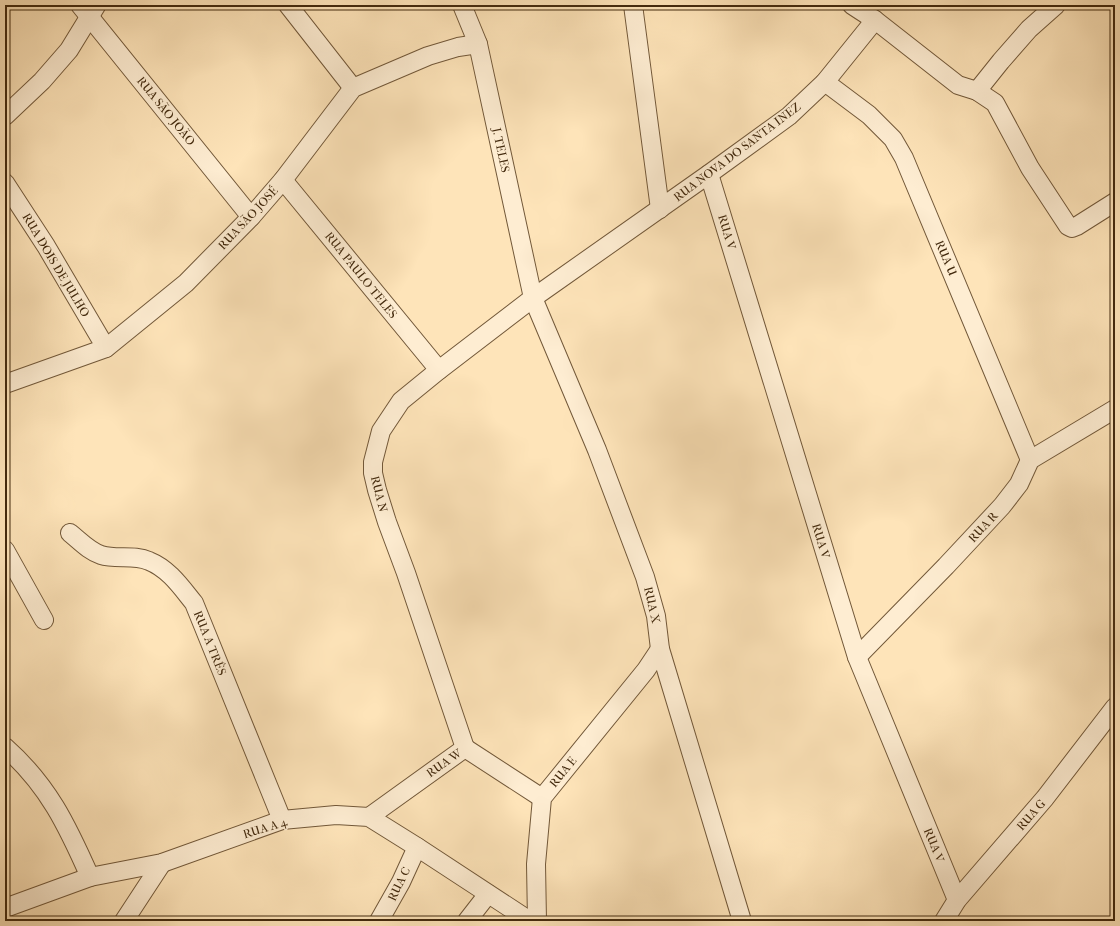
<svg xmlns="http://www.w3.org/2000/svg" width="1120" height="926" font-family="'IM FELL French Canon',serif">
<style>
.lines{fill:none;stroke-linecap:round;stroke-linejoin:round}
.minor-casing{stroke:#725839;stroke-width:20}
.minor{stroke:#feedd2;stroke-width:18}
.labels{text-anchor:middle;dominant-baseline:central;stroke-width:3;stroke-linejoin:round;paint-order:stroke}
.street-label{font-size:12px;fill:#432a0e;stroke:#feedd2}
</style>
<rect width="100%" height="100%" fill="#fee4b9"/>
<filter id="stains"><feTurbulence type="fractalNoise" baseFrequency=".005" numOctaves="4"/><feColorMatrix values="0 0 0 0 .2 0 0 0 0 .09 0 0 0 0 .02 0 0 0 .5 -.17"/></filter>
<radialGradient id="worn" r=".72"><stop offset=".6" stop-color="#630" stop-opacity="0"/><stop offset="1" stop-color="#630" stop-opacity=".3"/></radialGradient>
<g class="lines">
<defs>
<g id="minor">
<path d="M80,5L251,217"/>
<path d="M288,5L353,88"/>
<path d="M462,5L478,44L533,298L597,450L645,577L656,616L660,649L742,921"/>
<path d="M633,5L660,209"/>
<path d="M852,5L875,20L958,85L977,91L995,103L1030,168L1068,226L1072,228L1077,226L1115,202"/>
<path d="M825,82L869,115L893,139L904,158L1030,460"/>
<path d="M977,91L1001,61L1029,29L1056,5"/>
<path d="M5,116L42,81L69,50L96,6"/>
<path d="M709,174L857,657L957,900"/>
<path d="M283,180L439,370"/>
<path d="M5,183L46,246L106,348"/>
<path d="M5,384L106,348L186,283L251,217L283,180L353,88L428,56L458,47L478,44"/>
<path d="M70,533C80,541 89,551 101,555C116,560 134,554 149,561C169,569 181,587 194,603L282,820"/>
<path d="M5,550L44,620"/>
<path d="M857,657L946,566L1002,506L1019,484L1030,460L1115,409"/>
<path d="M5,747C48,785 67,825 90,877"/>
<path d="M465,748L406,573L387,522L377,490L373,473V462L381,431L401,401L439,370L533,298L709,174L789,116L825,82L875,20"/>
<path d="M465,748L542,798"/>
<path d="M369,817L465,748"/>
<path d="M5,908L90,877L162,863L282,820L336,815L369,817L417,847L530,921"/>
<path d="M124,921L162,863"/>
<path d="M379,921L401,882L417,847"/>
<path d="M467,921L488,894"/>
<path d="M537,921L536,864L542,798L646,670L660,649"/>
<path d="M944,921L957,900L1045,798L1115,707"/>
</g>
</defs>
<use href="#minor" class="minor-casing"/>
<use href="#minor" class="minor"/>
</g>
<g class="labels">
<g class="street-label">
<text transform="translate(166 111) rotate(51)">RUA SÃO JOÃO</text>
<text transform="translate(501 150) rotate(78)">J. TELES</text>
<text transform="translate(737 152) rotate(-37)">RUA NOVA DO SANTA INEZ</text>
<text transform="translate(248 218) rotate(-47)">RUA SÃO JOSÉ</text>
<text transform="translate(727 232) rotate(73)">RUA V</text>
<text transform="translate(946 258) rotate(67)">RUA U</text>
<text transform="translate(56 265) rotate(59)">RUA DOIS DE JULHO</text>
<text transform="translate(361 275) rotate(51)">RUA PAULO TELES</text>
<text transform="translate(379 494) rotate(76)">RUA N</text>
<text transform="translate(983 527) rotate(-47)">RUA R</text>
<text transform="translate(821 541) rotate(73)">RUA V</text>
<text transform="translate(652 605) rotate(77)">RUA X</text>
<text transform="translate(210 643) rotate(68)">RUA A TRÊS</text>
<text transform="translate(444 763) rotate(-35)">RUA W</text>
<text transform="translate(563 772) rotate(-51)">RUA E</text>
<text transform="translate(1031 815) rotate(-49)">RUA G</text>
<text transform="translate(265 828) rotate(-17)">RUA A 4</text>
<text transform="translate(934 845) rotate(68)">RUA V</text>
<text transform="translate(399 884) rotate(-64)">RUA C</text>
</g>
</g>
<rect width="1120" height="926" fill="none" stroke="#fee4b9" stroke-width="20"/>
<rect x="6" y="6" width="1108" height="914" fill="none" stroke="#432a0e" stroke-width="2"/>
<rect x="10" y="10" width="1100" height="906" fill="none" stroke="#432a0e"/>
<rect width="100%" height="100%" filter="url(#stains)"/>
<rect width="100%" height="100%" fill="url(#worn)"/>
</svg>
